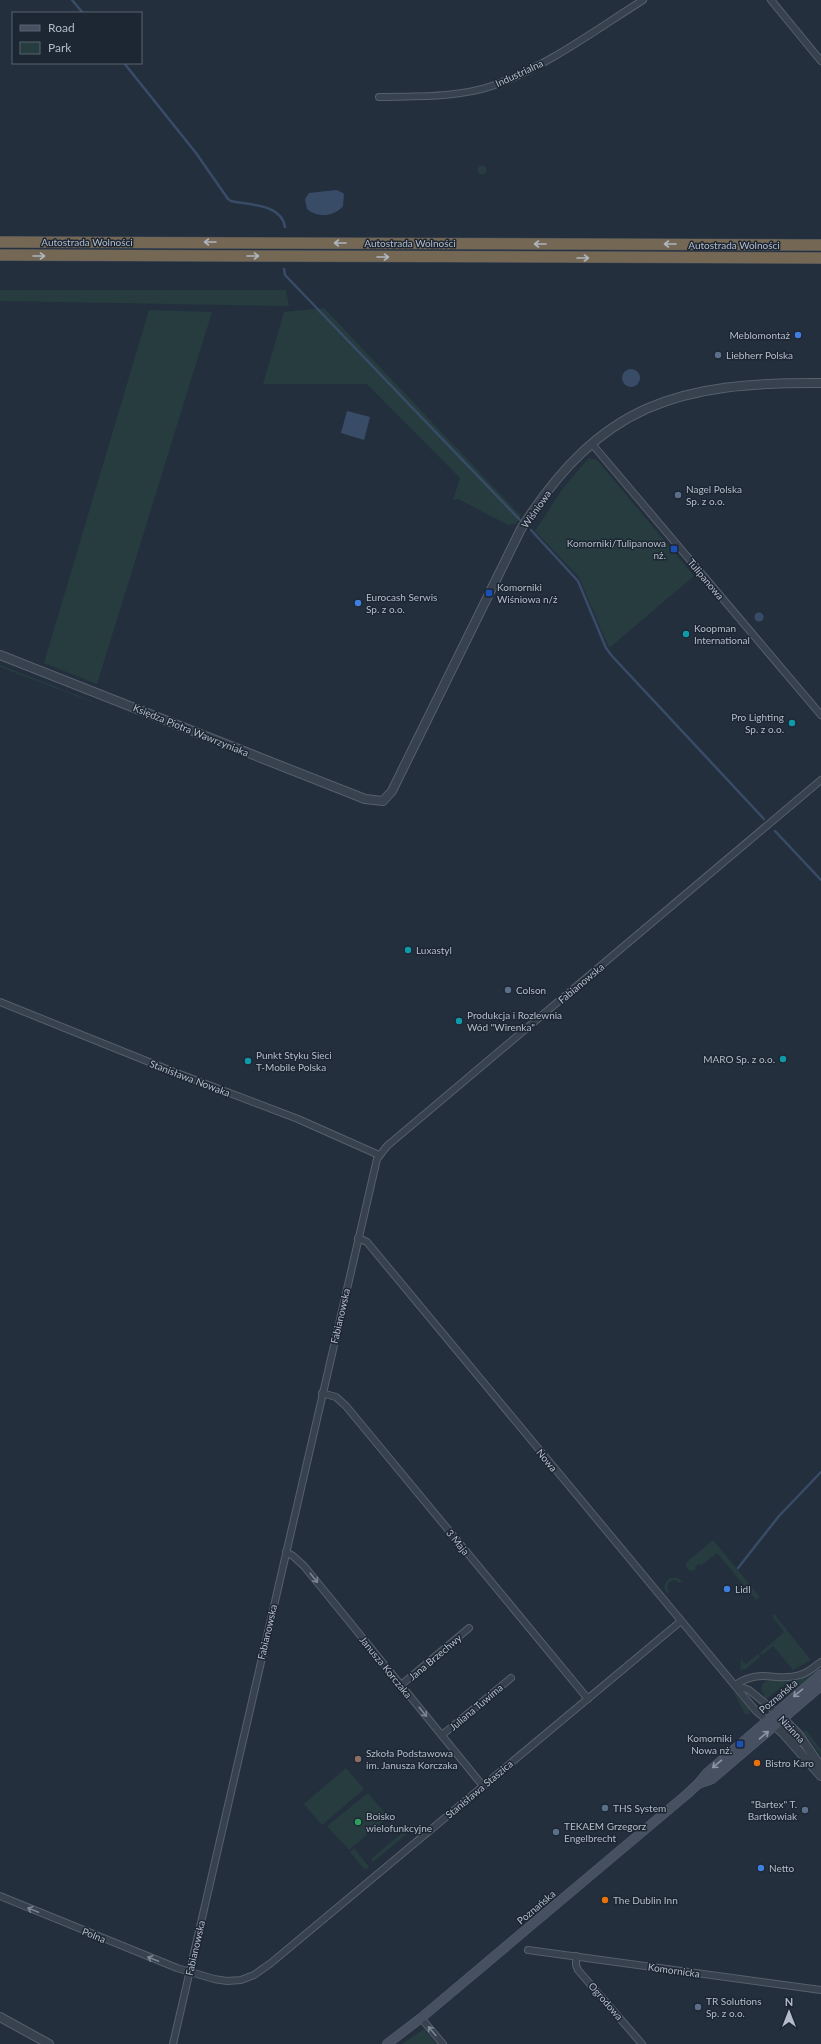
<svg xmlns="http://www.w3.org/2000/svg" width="821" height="2044" font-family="Lato,sans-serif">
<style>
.green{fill:#263c3f}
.water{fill:#394c67}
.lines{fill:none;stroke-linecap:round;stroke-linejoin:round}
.stream{stroke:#394c67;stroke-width:2.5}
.minor-casing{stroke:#565f6c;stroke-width:8}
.tertiary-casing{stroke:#565f6c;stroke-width:10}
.secondary-casing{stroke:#565f6c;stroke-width:10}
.motorway-casing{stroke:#434c59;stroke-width:12}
.minor{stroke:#38414e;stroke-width:6}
.tertiary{stroke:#38414e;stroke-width:8}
.secondary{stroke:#465061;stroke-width:9}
.motorway{stroke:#746855;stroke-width:11}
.oneway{stroke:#aeb4bd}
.oneway2{stroke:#7c8592}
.oneway3{stroke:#8e96a5}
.shop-dot{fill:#3f7fe0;stroke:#1d2633;stroke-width:1.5}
.service-dot{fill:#5c6f8a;stroke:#1d2633;stroke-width:1.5}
.transit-dot{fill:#1a4fb4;stroke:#1d2633;stroke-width:1.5}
.culture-dot{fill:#0f9aa8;stroke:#1d2633;stroke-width:1.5}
.education-dot{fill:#8d6e63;stroke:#1d2633;stroke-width:1.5}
.food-dot{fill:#e8710a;stroke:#1d2633;stroke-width:1.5}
.leisure-dot{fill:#2e9e5b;stroke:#1d2633;stroke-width:1.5}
.labels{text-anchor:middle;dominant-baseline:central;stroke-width:3;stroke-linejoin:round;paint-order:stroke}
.street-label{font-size:10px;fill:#b4bcc9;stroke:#1d2633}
.poi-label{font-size:10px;fill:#b4bcc9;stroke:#1d2633;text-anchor:start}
</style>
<rect width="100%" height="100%" fill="#242f3e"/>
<g class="green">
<circle cx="482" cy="170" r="4.5"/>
<path d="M0,290H286L289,306L0,301Z"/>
<path d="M324,308L521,516L516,524L508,525L458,499L453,500L460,478L367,384H263L284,312Z"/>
<path d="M149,310L212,312L97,684L44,663Z"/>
<path d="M589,458L597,460L694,576L609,648L579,577L535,531L563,488Z"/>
<path d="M0,665L92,701V702L0,667Z"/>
<path d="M713,1540L760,1597L756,1600L717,1553L702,1565L699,1564L695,1567L696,1569L693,1571L688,1570L686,1565L687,1562Z"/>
<path d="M670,1578H678L682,1581L680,1583L674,1580L669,1582L667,1587L669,1592L667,1594L664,1587L666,1582Z"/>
<path d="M774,1614L811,1660L793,1670L773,1646L762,1655L760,1653L784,1632L772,1616Z"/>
<path d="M758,1654L760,1657L746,1669L740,1670L741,1659L746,1664Z"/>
<path d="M810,1673L812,1675L788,1696L785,1693V1689L793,1682Z"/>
<path d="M769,1680L790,1681L766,1699L761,1689L763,1683Z"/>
<path d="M732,1689L749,1709L750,1712L748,1714H745Z"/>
<path d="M806,1730L821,1750V1755L803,1732Z"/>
<path d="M346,1768L364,1789L322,1825L304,1804Z"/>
<path d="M368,1793L388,1817L349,1850L327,1826Z"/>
<path d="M413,1824L415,1827L373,1862L371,1859Z"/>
<path d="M354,1848L369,1867L365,1870L350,1852Z"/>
<path d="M424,2029L436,2044H402Z"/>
</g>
<g class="water">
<path d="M336,190L341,192L344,194L343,206C334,217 317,218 307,209L305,199L309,193Z"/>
<circle cx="631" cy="378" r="9"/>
<path d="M347,411L370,417L364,440L341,433Z"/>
<circle cx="759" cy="617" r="4.5"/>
</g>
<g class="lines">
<g class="stream">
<path d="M72,0L83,13"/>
<path d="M124,63L196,153L228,199L231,201C249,205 282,204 285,227"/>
<path d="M284,269L285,275L520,520"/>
<path d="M531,530L578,581L606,648L612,656L764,819"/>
<path d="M775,831L821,880"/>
<path d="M738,1568L779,1516L821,1472"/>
</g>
<defs>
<g id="minor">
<path d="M771,0L821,61"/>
<path d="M379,97C416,96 456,98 492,86C546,67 594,31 643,0"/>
<path d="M592,444L821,715"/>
<path d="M0,1002L169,1070L298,1119L379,1155"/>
<path d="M358,1238L367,1242L756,1711L767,1720"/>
<path d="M322,1393L336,1397L346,1406L588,1699"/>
<path d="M286,1552L293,1556L304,1566L483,1786"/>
<path d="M401,1685L469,1628"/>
<path d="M735,1685C763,1667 775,1683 800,1675C808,1673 814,1667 821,1662"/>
<path d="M735,1685L749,1690L776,1712"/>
<path d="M442,1735L511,1678"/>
<path d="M0,1896L177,1968L214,1979L227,1981L241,1980L254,1975L271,1963L681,1621"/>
<path d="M528,1950L821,1990"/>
<path d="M576,1956V1965L578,1970L642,2044"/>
<path d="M421,2018L443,2044"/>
<path d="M173,2044L377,1159L387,1146L821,780"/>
</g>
<g id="tertiary">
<path d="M0,655L365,799L383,801L392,791L521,529C601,403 678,382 821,383"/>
<path d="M779,1715L799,1735L821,1767"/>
<path d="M771,1722L783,1733L821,1776"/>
<path d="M0,2017L49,2044"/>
</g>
<g id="secondary">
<path d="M698,1784L712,1779L821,1686"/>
<path d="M387,2044L421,2018L686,1795L698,1784L707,1773L821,1674"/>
</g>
<g id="motorway">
<path d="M0,242L821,245"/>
<path d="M0,255L821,258"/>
</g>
</defs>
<use href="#minor" class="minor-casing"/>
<use href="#tertiary" class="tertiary-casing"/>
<use href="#secondary" class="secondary-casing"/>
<use href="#motorway" class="motorway-casing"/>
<use href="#minor" class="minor"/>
<use href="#tertiary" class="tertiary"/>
<use href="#secondary" class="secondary"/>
<use href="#motorway" class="motorway"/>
</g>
<defs><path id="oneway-shaft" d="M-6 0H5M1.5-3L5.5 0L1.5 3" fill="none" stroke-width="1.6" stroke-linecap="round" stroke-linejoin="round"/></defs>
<g class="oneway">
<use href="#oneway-shaft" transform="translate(210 242) rotate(-180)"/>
<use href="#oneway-shaft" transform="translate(340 243) rotate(-180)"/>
<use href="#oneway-shaft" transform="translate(540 244) rotate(-180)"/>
<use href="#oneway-shaft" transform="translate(670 244) rotate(-180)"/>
<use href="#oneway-shaft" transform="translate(39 256)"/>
<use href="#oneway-shaft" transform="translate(253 256)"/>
<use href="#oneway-shaft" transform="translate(383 257)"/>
<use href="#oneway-shaft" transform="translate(583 258)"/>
</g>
<g class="oneway2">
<use href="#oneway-shaft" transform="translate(314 1578) rotate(51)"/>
<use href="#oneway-shaft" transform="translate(423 1712) rotate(51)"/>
<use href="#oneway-shaft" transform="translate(33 1910) rotate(-158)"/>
<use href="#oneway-shaft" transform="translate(153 1959) rotate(-158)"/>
<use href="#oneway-shaft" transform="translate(432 2031) rotate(-130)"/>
</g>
<g class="oneway3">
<use href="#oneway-shaft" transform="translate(798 1693) rotate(140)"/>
<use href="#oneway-shaft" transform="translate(764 1735) rotate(-40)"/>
<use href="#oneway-shaft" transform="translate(717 1764) rotate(140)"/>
</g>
<g class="shop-dot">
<circle cx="798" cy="335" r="4"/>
<circle cx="358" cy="603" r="4"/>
<circle cx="727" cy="1589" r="4"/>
<circle cx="761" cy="1868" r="4"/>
</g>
<g class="service-dot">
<circle cx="718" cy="355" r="4"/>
<circle cx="678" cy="495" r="4"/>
<circle cx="508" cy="990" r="4"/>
<circle cx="605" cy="1808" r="4"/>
<circle cx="805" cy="1810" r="4"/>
<circle cx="556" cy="1832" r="4"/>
<circle cx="698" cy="2007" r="4"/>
</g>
<g class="transit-dot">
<rect x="670" y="545" width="8" height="8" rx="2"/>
<rect x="485" y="589" width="8" height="8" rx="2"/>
<rect x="736" y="1740" width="8" height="8" rx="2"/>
</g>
<g class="culture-dot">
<circle cx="686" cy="634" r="4"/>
<circle cx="792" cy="723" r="4"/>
<circle cx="408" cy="950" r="4"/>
<circle cx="459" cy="1021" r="4"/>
<circle cx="783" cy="1059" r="4"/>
<circle cx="248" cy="1061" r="4"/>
</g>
<circle class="education-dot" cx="358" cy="1759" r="4"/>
<g class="food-dot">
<circle cx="757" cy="1763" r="4"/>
<circle cx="605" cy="1900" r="4"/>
</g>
<circle class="leisure-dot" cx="358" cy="1822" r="4"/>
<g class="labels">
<g class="street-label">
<text transform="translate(519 73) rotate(-25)">Industrialna</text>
<text x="87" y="242">Autostrada Wolności</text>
<text x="410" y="243">Autostrada Wolności</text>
<text x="734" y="245">Autostrada Wolności</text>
<text transform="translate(536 509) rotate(-55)">Wiśniowa</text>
<text transform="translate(706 579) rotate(50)">Tulipanowa</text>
<text transform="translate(191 730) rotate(22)">Księdza Piotra Wawrzyniaka</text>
<text transform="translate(581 983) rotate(-40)">Fabianowska</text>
<text transform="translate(190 1078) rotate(21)">Stanisława Nowaka</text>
<text transform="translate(340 1316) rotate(-77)">Fabianowska</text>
<text transform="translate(547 1460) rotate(50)">Nowa</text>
<text transform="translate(458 1542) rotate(51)">3 Maja</text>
<text transform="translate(267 1632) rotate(-77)">Fabianowska</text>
<text transform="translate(435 1657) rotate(-40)">Jana Brzechwy</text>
<text transform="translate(386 1667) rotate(51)">Janusza Korczaka</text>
<text transform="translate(778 1696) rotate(-40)">Poznańska</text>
<text transform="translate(476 1707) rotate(-40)">Juliana Tuwima</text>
<text transform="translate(792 1729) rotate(47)">Nizinna</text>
<text transform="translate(479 1789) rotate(-40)">Stanisława Staszica</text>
<text transform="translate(536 1907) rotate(-40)">Poznańska</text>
<text transform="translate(94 1935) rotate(22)">Polna</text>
<text transform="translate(195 1948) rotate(-77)">Fabianowska</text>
<text transform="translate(674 1970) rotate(8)">Komornicka</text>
<text transform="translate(606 2001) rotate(49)">Ogrodowa</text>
</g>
<g class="poi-label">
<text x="790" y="335" text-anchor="end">Meblomontaż</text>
<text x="726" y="355">Liebherr Polska</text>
<text x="686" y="489">Nagel Polska<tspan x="686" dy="12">Sp. z o.o.</tspan></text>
<text x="666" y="543" text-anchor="end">Komorniki/Tulipanowa<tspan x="666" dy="12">nż.</tspan></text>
<text x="497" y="587">Komorniki<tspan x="497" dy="12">Wiśniowa n/ż</tspan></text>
<text x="366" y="597">Eurocash Serwis<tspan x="366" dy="12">Sp. z o.o.</tspan></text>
<text x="694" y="628">Koopman<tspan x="694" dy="12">International</tspan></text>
<text x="784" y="717" text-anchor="end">Pro Lighting<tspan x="784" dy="12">Sp. z o.o.</tspan></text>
<text x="416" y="950">Luxastyl</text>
<text x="516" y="990">Colson</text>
<text x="467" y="1015">Produkcja i Rozlewnia<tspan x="467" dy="12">Wód "Wirenka"</tspan></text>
<text x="256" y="1055">Punkt Styku Sieci<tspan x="256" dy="12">T-Mobile Polska</tspan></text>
<text x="775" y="1059" text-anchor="end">MARO Sp. z o.o.</text>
<text x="735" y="1589">Lidl</text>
<text x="732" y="1738" text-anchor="end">Komorniki<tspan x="732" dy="12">Nowa nż.</tspan></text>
<text x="366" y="1753">Szkoła Podstawowa<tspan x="366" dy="12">im. Janusza Korczaka</tspan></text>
<text x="765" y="1763">Bistro Karo</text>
<text x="797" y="1804" text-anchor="end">"Bartex" T.<tspan x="797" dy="12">Bartkowiak</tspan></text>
<text x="613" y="1808">THS System</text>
<text x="366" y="1816">Boisko<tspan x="366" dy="12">wielofunkcyjne</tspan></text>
<text x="564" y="1826">TEKAEM Grzegorz<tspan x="564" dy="12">Engelbrecht</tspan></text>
<text x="769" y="1868">Netto</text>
<text x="613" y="1900">The Dublin Inn</text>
<text x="706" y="2001">TR Solutions<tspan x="706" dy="12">Sp. z o.o.</tspan></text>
</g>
</g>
<rect x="12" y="12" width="130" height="52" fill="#1d2633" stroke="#59626f"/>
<rect x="20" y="25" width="20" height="6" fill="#465061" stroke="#59626f"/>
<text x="48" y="32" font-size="12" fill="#b4bcc9">Road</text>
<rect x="20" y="42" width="20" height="12" fill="#263c3f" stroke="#59626f"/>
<text x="48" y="52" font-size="12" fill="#b4bcc9">Park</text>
<g transform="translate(789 2012)" stroke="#1d2633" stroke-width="3" paint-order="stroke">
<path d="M0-3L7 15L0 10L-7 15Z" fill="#b4bcc9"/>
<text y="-6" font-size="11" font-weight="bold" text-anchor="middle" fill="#b4bcc9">N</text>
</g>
</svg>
